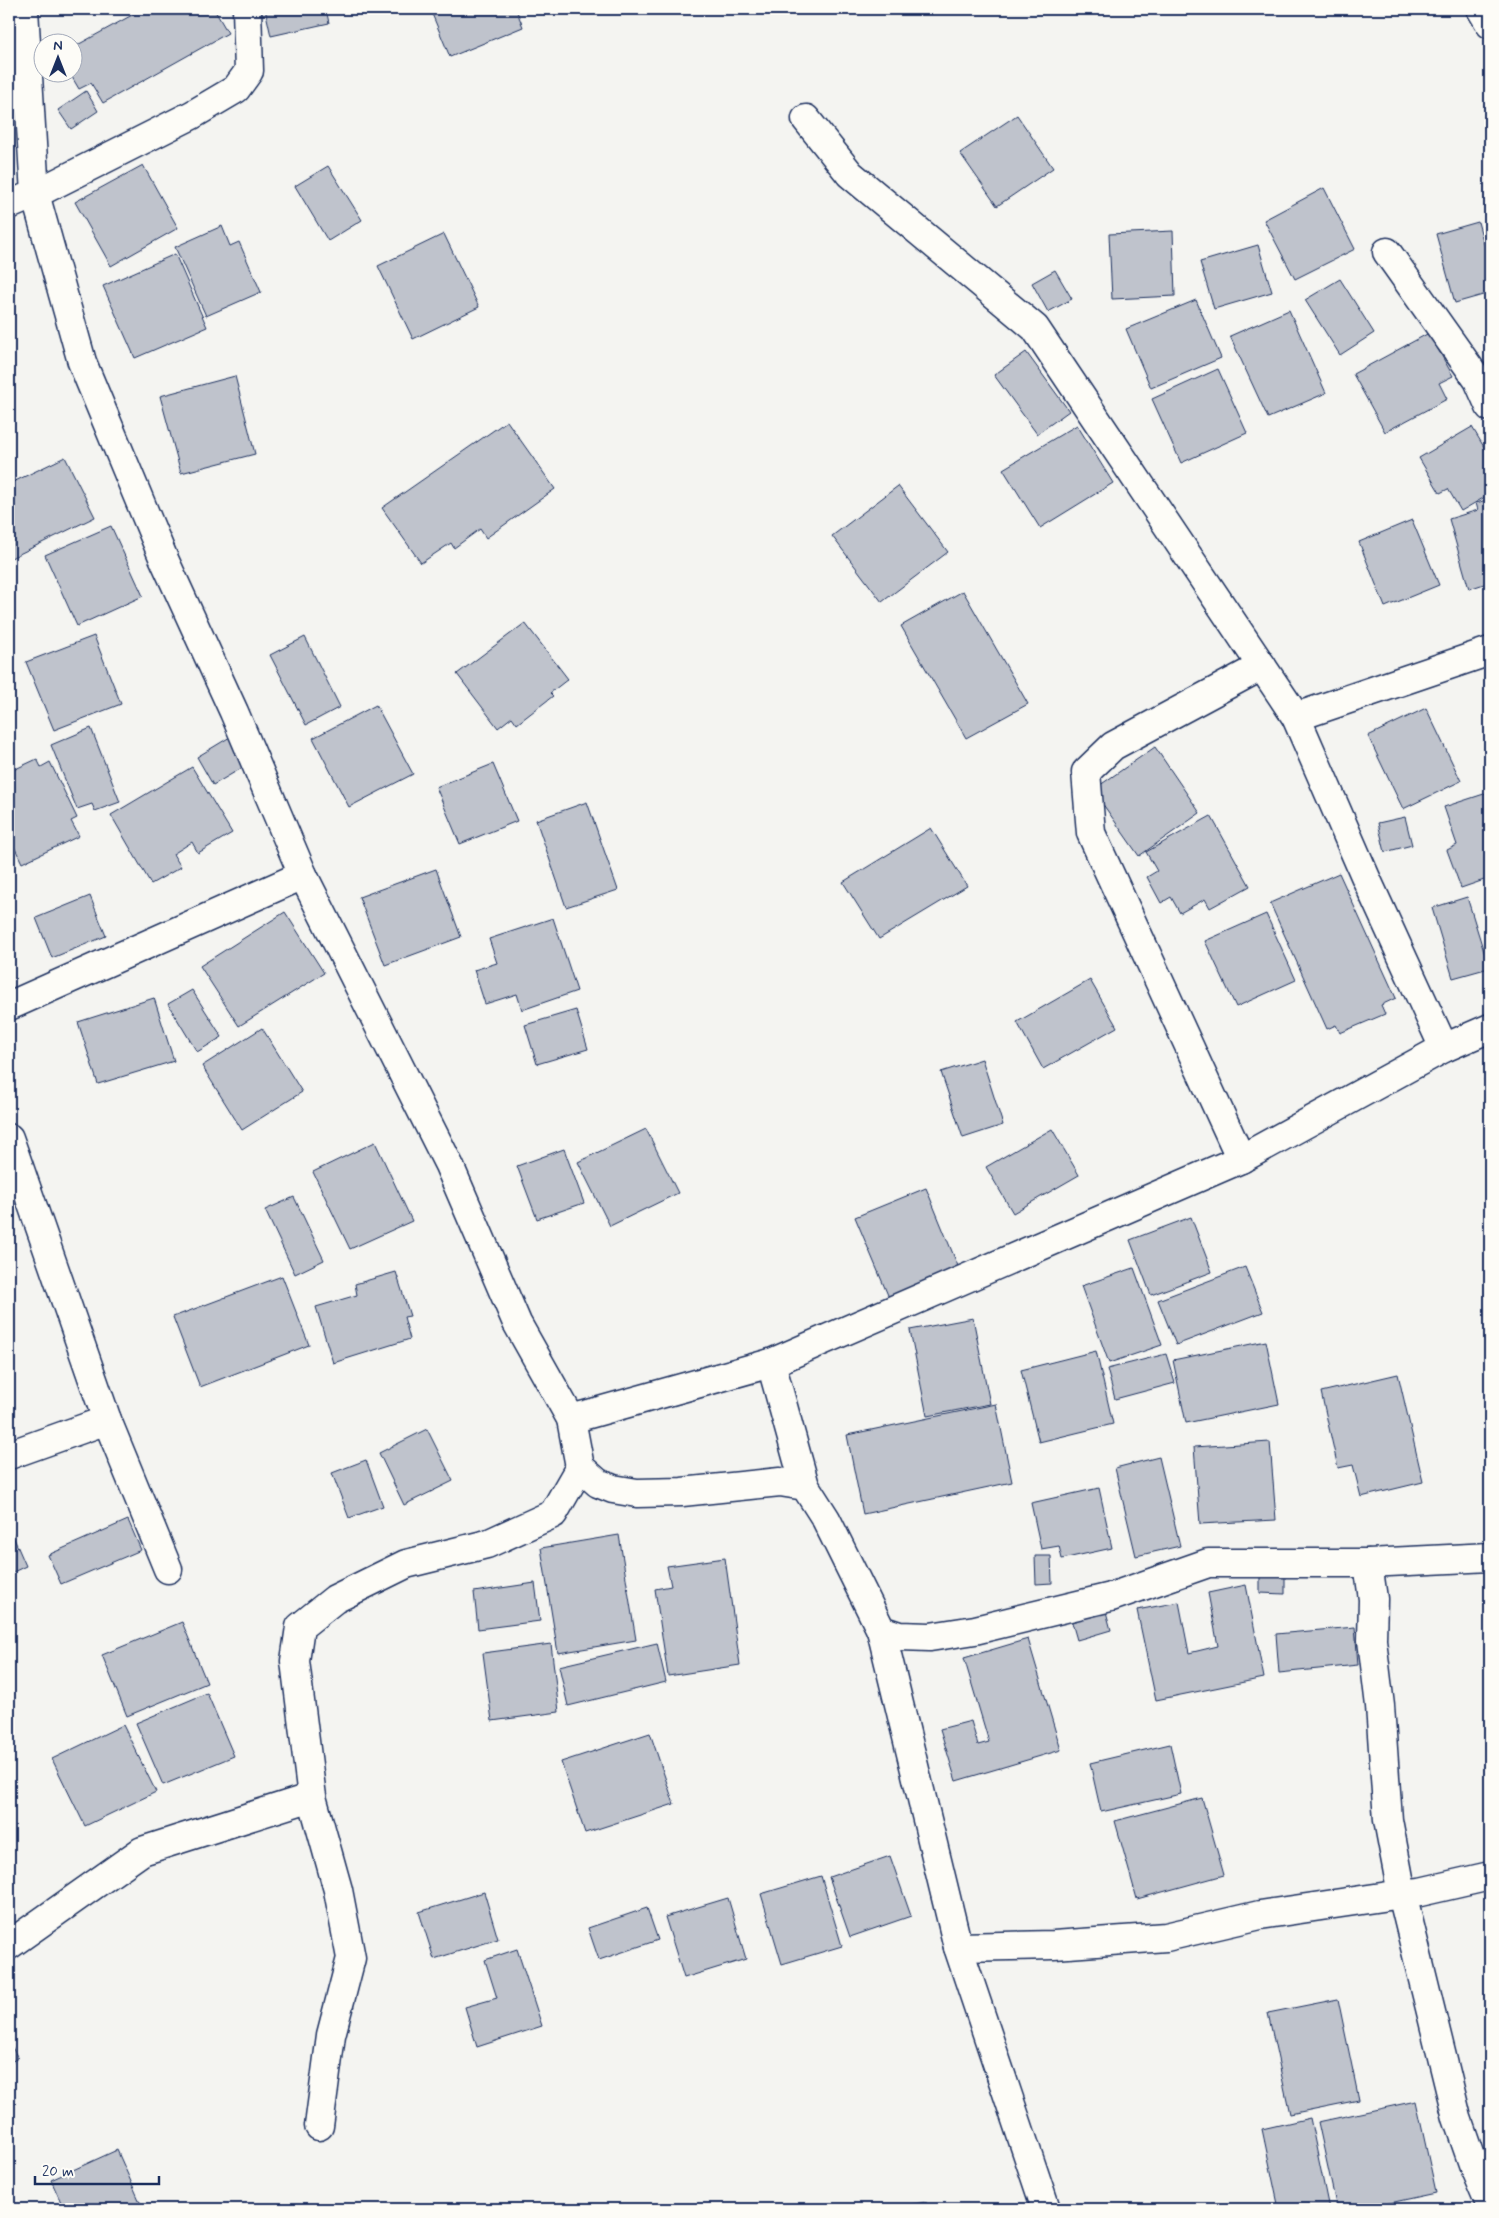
<svg xmlns="http://www.w3.org/2000/svg" width="1499" height="2218" font-family="Mynerve,sans-serif">
<style>
.building{fill:#bfc3cc;stroke:#1b2f5e}
.lines{fill:none;stroke-linecap:round;stroke-linejoin:round}
.minor-casing{stroke:#1b2f5e;stroke-width:31}
.minor{stroke:#fdfcf7;stroke-width:28}
</style>
<rect width="100%" height="100%" fill="#f4f4f1"/>
<filter id="ink" filterUnits="userSpaceOnUse"><feTurbulence type="fractalNoise" baseFrequency=".02" numOctaves="2"/><feDisplacementMap in="SourceGraphic" scale="10" xChannelSelector="R" yChannelSelector="G"/><feConvolveMatrix kernelMatrix="1 2 1 2 8 2 1 2 1" color-interpolation-filters="sRGB"/></filter>
<g filter="url(#ink)">
<g class="building">
<path d="M143,9H214L228,33L103,103L91,83L79,89L69,72H72V66L79,62L72,48Z"/>
<path d="M265,9H326L329,23L271,36Z"/>
<path d="M430,9H516L523,27L450,57Z"/>
<path d="M86,91L98,111L71,129L58,110Z"/>
<path d="M1017,115L1053,168L997,206L960,153Z"/>
<path d="M143,165L178,228L111,266L75,202Z"/>
<path d="M328,166L362,220L328,241L295,186Z"/>
<path d="M1324,188L1355,249L1295,279L1264,220Z"/>
<path d="M1478,222L1490,266V293L1455,303L1436,234Z"/>
<path d="M222,226L230,246L239,242L261,292L206,316L175,247Z"/>
<path d="M1173,231L1175,296L1112,299L1109,234Z"/>
<path d="M444,234L479,307L413,339L378,266Z"/>
<path d="M1258,245L1272,292L1214,309L1200,262Z"/>
<path d="M175,254L207,327L135,358L103,286Z"/>
<path d="M1055,270L1072,299L1048,312L1032,283Z"/>
<path d="M1340,279L1374,333L1340,355L1305,300Z"/>
<path d="M1196,300L1221,358L1151,388L1126,329Z"/>
<path d="M1289,310L1326,393L1268,418L1230,336Z"/>
<path d="M1429,333L1453,376L1439,383L1447,399L1385,432L1353,374Z"/>
<path d="M1026,352L1069,411L1037,434L994,375Z"/>
<path d="M1218,369L1247,433L1181,463L1152,399Z"/>
<path d="M235,376L255,454L181,473L160,396Z"/>
<path d="M507,421L555,489L486,538L480,529L454,548L451,543L421,563L382,508Z"/>
<path d="M1077,425L1113,483L1040,528L1003,469Z"/>
<path d="M1472,427L1490,457V494L1461,511L1448,489L1440,493L1419,458Z"/>
<path d="M65,457L95,517L9,559V484Z"/>
<path d="M898,486L948,552L882,602L832,536Z"/>
<path d="M1490,499V582L1469,589L1449,519L1478,510L1476,503Z"/>
<path d="M1412,520L1439,585L1385,607L1359,542Z"/>
<path d="M111,526L143,596L77,626L45,555Z"/>
<path d="M963,591L1028,704L966,738L901,626Z"/>
<path d="M525,623L568,679L550,693L553,696L517,724L512,717L498,728L457,674Z"/>
<path d="M94,636L121,704L54,730L26,662Z"/>
<path d="M305,637L340,707L306,725L270,655Z"/>
<path d="M376,705L413,774L349,807L313,738Z"/>
<path d="M1426,708L1461,781L1403,809L1368,736Z"/>
<path d="M91,728L120,802L95,811L92,804L77,809L51,745Z"/>
<path d="M230,737L247,765L213,785L197,757Z"/>
<path d="M1155,747L1200,813L1139,856L1093,790Z"/>
<path d="M37,759L41,767L50,762L77,818L71,821L79,836L22,863L9,836V772Z"/>
<path d="M493,764L517,821L460,844L436,787Z"/>
<path d="M192,767L232,833L198,853L192,842L173,854L181,867L151,884L111,815Z"/>
<path d="M1490,792V878L1461,888L1447,850L1457,845L1444,807Z"/>
<path d="M587,802L618,890L566,907L536,820Z"/>
<path d="M1211,816L1250,886L1210,908L1205,899L1180,913L1171,897L1161,903L1147,877L1157,871L1146,852Z"/>
<path d="M1405,817L1412,845L1385,852L1378,823Z"/>
<path d="M931,828L967,886L879,939L843,882Z"/>
<path d="M436,869L461,937L385,965L359,897Z"/>
<path d="M1339,873L1396,998L1381,1005L1385,1014L1340,1033L1336,1025L1327,1029L1270,903Z"/>
<path d="M90,896L106,936L52,958L36,918Z"/>
<path d="M1467,897L1489,968L1453,978L1432,908Z"/>
<path d="M285,912L324,973L239,1026L200,966Z"/>
<path d="M1266,914L1296,980L1236,1007L1205,941Z"/>
<path d="M553,918L577,991L522,1010L517,994L485,1004L474,970L497,963L489,939Z"/>
<path d="M1090,980L1117,1027L1043,1069L1017,1022Z"/>
<path d="M192,990L222,1037L197,1052L168,1004Z"/>
<path d="M154,998L174,1061L98,1084L78,1022Z"/>
<path d="M576,1010L588,1049L537,1064L525,1025Z"/>
<path d="M262,1028L302,1092L242,1130L202,1066Z"/>
<path d="M982,1059L1003,1125L963,1138L941,1072Z"/>
<path d="M1490,1077V1099L1484,1079Z"/>
<path d="M646,1129L678,1193L610,1226L578,1162Z"/>
<path d="M1052,1129L1079,1175L1013,1213L986,1167Z"/>
<path d="M375,1142L412,1221L350,1249L313,1172Z"/>
<path d="M564,1149L584,1203L537,1219L517,1166Z"/>
<path d="M926,1188L960,1271L890,1300L855,1217Z"/>
<path d="M294,1197L324,1260L295,1274L265,1210Z"/>
<path d="M1191,1217L1212,1272L1151,1295L1130,1240Z"/>
<path d="M1245,1267L1263,1312L1176,1345L1158,1300Z"/>
<path d="M1134,1268L1162,1345L1109,1363L1081,1286Z"/>
<path d="M396,1272L410,1316L404,1317L410,1339L333,1363L316,1307L357,1295L355,1284Z"/>
<path d="M282,1276L309,1345L200,1387L173,1317Z"/>
<path d="M9,1293L14,1307L9,1309Z"/>
<path d="M973,1318L990,1404L927,1416L910,1330Z"/>
<path d="M1266,1341L1279,1404L1186,1423L1173,1360Z"/>
<path d="M1096,1351L1113,1424L1039,1442L1021,1370Z"/>
<path d="M1166,1354L1175,1383L1115,1399L1107,1369Z"/>
<path d="M1398,1374L1423,1482L1361,1497L1353,1465L1338,1468L1321,1392Z"/>
<path d="M996,1404L1012,1482L863,1514L847,1435Z"/>
<path d="M427,1429L453,1481L404,1505L379,1453Z"/>
<path d="M1270,1442L1276,1520L1200,1524L1194,1447Z"/>
<path d="M1159,1457L1180,1546L1136,1556L1115,1468Z"/>
<path d="M366,1460L383,1506L349,1518L332,1473Z"/>
<path d="M1099,1488L1112,1548L1062,1559L1059,1546L1041,1549L1031,1503Z"/>
<path d="M128,1520L141,1550L61,1584L48,1555Z"/>
<path d="M9,1527L26,1566L9,1574Z"/>
<path d="M619,1535L636,1640L558,1653L541,1548Z"/>
<path d="M1035,1556H1051L1052,1583L1036,1584Z"/>
<path d="M725,1558L740,1665L668,1676L655,1589L671,1586L667,1566Z"/>
<path d="M1260,1577H1285V1594L1260,1593Z"/>
<path d="M535,1583L540,1621L478,1629L474,1592Z"/>
<path d="M1246,1585L1264,1678L1156,1700L1137,1610L1179,1602L1189,1653L1218,1646L1208,1593Z"/>
<path d="M1105,1608L1111,1630L1077,1640L1071,1619Z"/>
<path d="M182,1622L207,1683L127,1716L102,1655Z"/>
<path d="M1355,1627L1358,1665L1279,1673L1276,1634Z"/>
<path d="M1028,1639L1061,1750L956,1781L940,1729L971,1721L978,1745L989,1742L964,1658Z"/>
<path d="M657,1643L666,1682L568,1706L559,1666Z"/>
<path d="M551,1644L559,1712L492,1721L483,1653Z"/>
<path d="M207,1693L234,1756L163,1785L136,1723Z"/>
<path d="M123,1725L156,1792L85,1826L52,1759Z"/>
<path d="M650,1733L674,1804L585,1833L561,1762Z"/>
<path d="M1170,1744L1181,1794L1101,1812L1090,1763Z"/>
<path d="M1202,1798L1224,1875L1137,1899L1115,1821Z"/>
<path d="M890,1856L911,1916L850,1937L829,1877Z"/>
<path d="M821,1876L842,1946L782,1964L761,1894Z"/>
<path d="M484,1892L498,1939L434,1959L419,1912Z"/>
<path d="M728,1898L746,1959L684,1978L665,1917Z"/>
<path d="M647,1908L658,1940L599,1960L588,1928Z"/>
<path d="M517,1949L542,2026L477,2047L465,2007L497,1998L485,1960Z"/>
<path d="M1338,1999L1359,2100L1290,2114L1268,2013Z"/>
<path d="M9,2042L18,2058L9,2063Z"/>
<path d="M1416,2101L1436,2193L1362,2209H1337L1318,2122Z"/>
<path d="M1310,2118L1329,2209H1279L1262,2129Z"/>
<path d="M117,2150L143,2209H64L51,2180Z"/>
<path d="M926,2202L927,2209H884Z"/>
</g>
<g class="lines">
<defs>
<g id="minor">
<path d="M24,9L35,194L82,362L163,557L234,712L303,875L449,1165L517,1323L571,1419L580,1467L598,1483L613,1489L637,1493L682,1492L780,1482L805,1486L826,1519L881,1630L899,1636L930,1637L975,1630L1111,1597L1208,1563H1368L1490,1557"/>
<path d="M1481,9L1490,24"/>
<path d="M806,119L850,174L1035,328L1296,717L1366,878L1444,1048"/>
<path d="M9,205L35,194L192,115L236,89L249,71L247,9"/>
<path d="M1387,252L1478,380L1490,407"/>
<path d="M1296,717L1490,651"/>
<path d="M9,1006L303,875"/>
<path d="M9,1138L107,1420L168,1569"/>
<path d="M1241,1159L1091,833L1086,772L1113,746L1262,666"/>
<path d="M771,1363L805,1486"/>
<path d="M571,1419L771,1363L1241,1159L1444,1048L1490,1028"/>
<path d="M9,1455L107,1420"/>
<path d="M1368,1563L1373,1599L1372,1640L1380,1706L1388,1820L1402,1894L1420,1892L1490,1876"/>
<path d="M881,1630L958,1947L1046,2209"/>
<path d="M9,1945L142,1851L312,1797"/>
<path d="M958,1947L1054,1945L1166,1937L1260,1915L1402,1894L1457,2118L1473,2164L1490,2204"/>
<path d="M319,2126L331,2035L351,1958L338,1890L312,1797L295,1661L300,1627L335,1599L406,1564L487,1544L553,1514L580,1467"/>
</g>
</defs>
<use href="#minor" class="minor-casing"/>
<use href="#minor" class="minor"/>
</g>
</g>
<rect width="1499" height="2218" fill="none" stroke="#fdfcf7" stroke-width="30"/>
<rect x="15" y="15" width="1469" height="2188" fill="none" stroke="#1b2f5e" stroke-width="2" filter="url(#ink)"/>
<g transform="translate(58 58)"><circle r="24" fill="#fdfcf7" stroke="#a3aaba"/>
<path d="M0-4L9 19L0 12L-9 19Z" fill="#1b2f5e"/>
<text y="-8" font-size="14" font-weight="bold" text-anchor="middle" fill="#1b2f5e">N</text>
</g>
<path d="M35 2176v8h124v-8" fill="none" stroke="#1b2f5e" stroke-width="2.5"/>
<text x="42" y="2176" font-size="15" fill="#1b2f5e" stroke="#fdfcf7" stroke-width="4" paint-order="stroke">20 m</text>
</svg>
